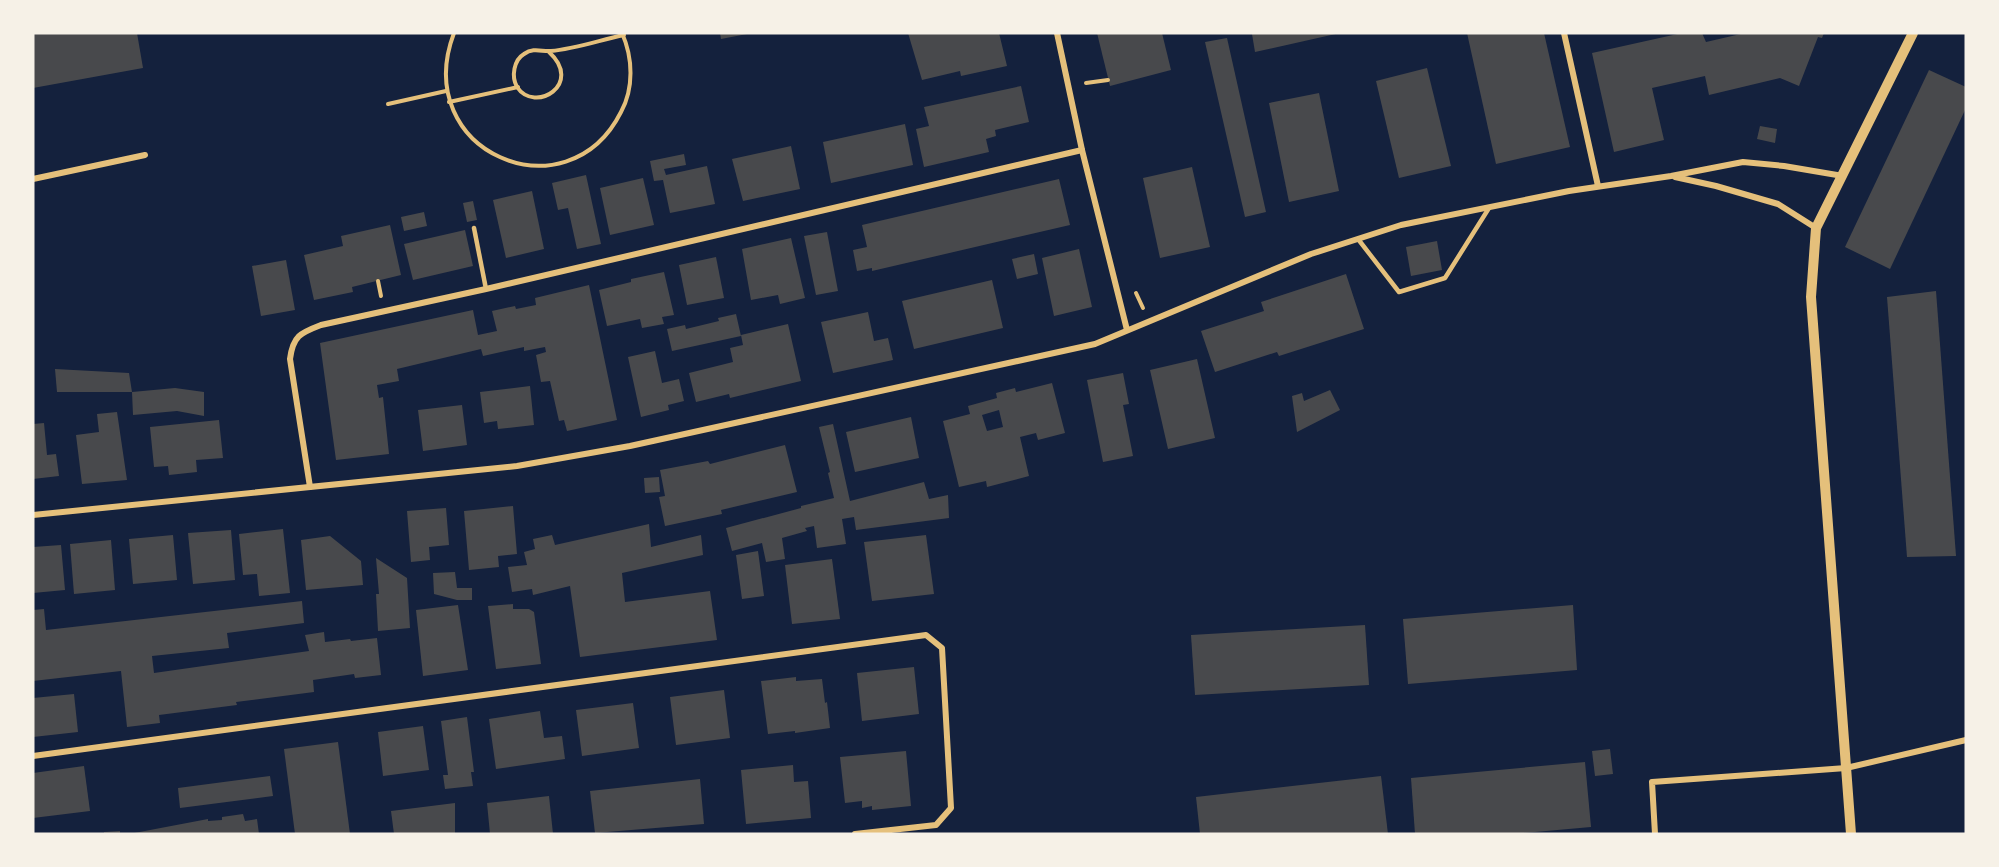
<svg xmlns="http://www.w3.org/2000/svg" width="1999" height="867" font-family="Helvetica,sans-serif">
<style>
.building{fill:#48494c;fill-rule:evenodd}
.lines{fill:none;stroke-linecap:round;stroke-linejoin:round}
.path{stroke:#e5c07b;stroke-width:4}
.service{stroke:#e5c07b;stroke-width:4.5}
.minor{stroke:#e5c07b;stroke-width:6}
.tertiary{stroke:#e5c07b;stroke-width:10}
</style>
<rect width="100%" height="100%" fill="#14213d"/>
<g class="building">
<path d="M33,33H137L143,68L33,88Z"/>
<path d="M720,33H746L747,34L721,39Z"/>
<path d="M908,33H999L1007,66L961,76L960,71L922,80Z"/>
<path d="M1097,33H1162L1171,70L1110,86Z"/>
<path d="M1340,33L1255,52L1252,34L1254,33Z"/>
<path d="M1467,33H1544L1570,147L1496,164Z"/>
<path d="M1682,33H1702L1706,42L1745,33H1824L1822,38L1818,37L1799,86L1780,78L1709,95L1705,76L1652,88L1664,140L1614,152L1592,53Z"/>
<path d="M1227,38L1266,212L1245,217L1205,42Z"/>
<path d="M1427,68L1451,166L1399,178L1376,81Z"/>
<path d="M1929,70L1966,87V108L1890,269L1845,247Z"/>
<path d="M1021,86L1029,122L995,130L996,136L986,139L989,152L924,167L916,129L929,126L924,107Z"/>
<path d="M1319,93L1339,191L1289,202L1269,103Z"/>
<path d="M905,124L913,165L831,183L823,142Z"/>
<path d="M1760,126L1777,129L1775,143L1757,139Z"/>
<path d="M791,146L800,189L743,201L732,159Z"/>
<path d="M684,154L686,165L664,169L666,175L707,166L715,204L670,213L663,180L654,181L650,161Z"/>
<path d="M1192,167L1210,247L1160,258L1143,178Z"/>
<path d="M586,175L601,244L577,249L568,208L558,210L552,183Z"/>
<path d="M643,178L654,225L610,235L600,188Z"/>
<path d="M1059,179L1070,225L872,271V268L857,271L853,250L867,247L862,225Z"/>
<path d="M532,191L544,249L506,258L493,200Z"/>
<path d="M473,201L477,220L467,222L463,203Z"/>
<path d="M424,212L427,226L404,231L401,217Z"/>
<path d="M390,225L401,275L352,287L353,292L314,300L304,255L343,246L341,236Z"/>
<path d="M465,230L473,266L413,280L404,244Z"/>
<path d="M827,232L838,291L816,295L804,236Z"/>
<path d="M791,238L805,298L780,304L778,295L751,300L742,249Z"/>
<path d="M1437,241L1442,270L1411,276L1406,247Z"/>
<path d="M1079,249L1092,307L1054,316L1042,258Z"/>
<path d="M1034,254L1038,274L1017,279L1012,259Z"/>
<path d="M716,257L724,298L687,305L679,265Z"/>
<path d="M286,260L295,310L261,316L252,266Z"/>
<path d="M664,272L674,315L662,317L664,324L642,328L640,319L607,326L599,290L631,282V279Z"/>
<path d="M1346,274L1364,329L1279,356L1277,352L1215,372L1201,331L1264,311L1261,302Z"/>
<path d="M992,280L1003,328L914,349L902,301Z"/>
<path d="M589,285L617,420L567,431L564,420L559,421L550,381L541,382L536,355L546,352L545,347L524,351V347L483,356L481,349L397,369L399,381L377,385L379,398L383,397L389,454L336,460L320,343L473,310L478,335L497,331L492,311L515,306L516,309L536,305L535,298Z"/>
<path d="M1936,291L1956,556L1907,557L1887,297Z"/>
<path d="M868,312L874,341L888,338L893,360L833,373L821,322Z"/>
<path d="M736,314L741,336L672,351L667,329L685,325L686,329L719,321L718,318Z"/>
<path d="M788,324L801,381L730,398L729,394L696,402L689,373L733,362L730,348L743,345L741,335Z"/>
<path d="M655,351L662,383L679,379L684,401L668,405L669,410L641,417L628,357Z"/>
<path d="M1197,359L1215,438L1168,449L1150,370Z"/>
<path d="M55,369L129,373L132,392H57Z"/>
<path d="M1123,373L1129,404L1123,405L1133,456L1103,462L1087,380Z"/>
<path d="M1052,383L1065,433L1038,440L1036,433L1020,437L1029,476L987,487L986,481L959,487L943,421L970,414L968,406L997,398L996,393L1015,388L1016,392ZM999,410L1003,427L987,431L982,415Z"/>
<path d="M530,386L534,425L498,429L497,421L484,423L480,392Z"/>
<path d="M175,388L204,392V416L177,411L133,415L132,392Z"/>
<path d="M1330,390L1340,410L1297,432L1292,396L1302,393L1304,401Z"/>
<path d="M462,405L467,445L423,451L418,410Z"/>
<path d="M117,412L127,480L82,484L76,435L99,432L97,414Z"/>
<path d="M911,417L919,458L855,472L846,432Z"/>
<path d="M219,420L223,458L196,460L197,472L169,475L168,466L154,467L150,427Z"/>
<path d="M44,423L47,455L56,454L59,476L33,479V424Z"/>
<path d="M833,424L850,501L924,482L929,499L948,495L949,518L856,530L854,517L842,519L846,544L817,548L814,526L805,528L807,531L782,538L785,559L766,562L762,543L732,551L726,528L801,508V506L834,498L828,473L830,472L819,427Z"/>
<path d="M785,445L797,492L721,510L722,514L665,526L659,497L665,496L660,470L708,461L710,464Z"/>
<path d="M659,477L660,492L645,493L644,478Z"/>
<path d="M513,506L517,554L498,556L499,567L469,570L464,511Z"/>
<path d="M446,508L449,545L429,547L430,560L411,562L407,511Z"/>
<path d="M649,524L651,547L701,535L703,555L622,573L625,602L710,591L717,640L580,657L570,586L533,595L532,589L512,592L508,567L527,565L524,552L535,549L533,539L552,535L555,545Z"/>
<path d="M283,529L290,593L259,596L257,574L243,575L239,534Z"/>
<path d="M231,530L235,580L193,584L188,533Z"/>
<path d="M173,535L177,580L133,584L129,539Z"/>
<path d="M926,535L934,594L872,601L864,542Z"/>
<path d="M330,536L361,561L363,585L306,590L301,540Z"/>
<path d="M111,540L115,590L74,594L70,544Z"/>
<path d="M61,545L65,590L33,593V547Z"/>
<path d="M758,551L764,596L742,599L736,555Z"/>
<path d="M376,558L407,578L410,628L378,631L376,594H379Z"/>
<path d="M832,559L840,619L792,624L785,565Z"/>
<path d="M455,572L457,588H472V600H457L434,594L433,573Z"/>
<path d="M302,601L304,623L227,633L229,648L152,656L154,673L309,651L305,635L324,632L325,642L350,639L351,641L377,638L381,675L355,678L354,674L313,680L314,692L236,702L237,705L159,715L160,723L127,727L121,671L33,681V610L44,609L46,630Z"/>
<path d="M513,604V609H529L534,612L541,664L496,669L488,606Z"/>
<path d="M458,605L468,670L423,676L416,610Z"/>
<path d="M1573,605L1577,670L1408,684L1403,619Z"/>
<path d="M1365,625L1369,685L1195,695L1191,635Z"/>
<path d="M914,667L919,714L862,721L857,673Z"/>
<path d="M796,677V681L822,679L825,703L827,702L830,728L795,733V731L768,734L761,681Z"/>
<path d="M724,690L730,738L676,745L670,697Z"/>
<path d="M74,694L78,732L33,737V698Z"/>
<path d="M633,703L639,748L582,756L576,710Z"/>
<path d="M540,711L544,738L562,736L565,759L496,769L489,719Z"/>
<path d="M467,717L474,772H471L473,786L445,789L443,775H448L441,721Z"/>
<path d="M423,726L429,770L383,776L378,732Z"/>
<path d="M338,742L350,834H295L284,749Z"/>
<path d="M1610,749L1613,774L1595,776L1592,751Z"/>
<path d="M906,751L911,806L872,810V806L862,808V801L845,803L840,757Z"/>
<path d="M1585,762L1591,827L1512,834H1415L1411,778Z"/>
<path d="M793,765L794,782L808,781L811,818L746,824L741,770Z"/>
<path d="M84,766L90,811L33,818V773Z"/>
<path d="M270,776L273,796L180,808L178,788Z"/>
<path d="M1381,776L1388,834H1200L1196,797Z"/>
<path d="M700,779L704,824L595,833L590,791Z"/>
<path d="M549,796L553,834H490L487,803Z"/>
<path d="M455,803V834H394L391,811Z"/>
<path d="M243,814L245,821L257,819L259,834H129L208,819V821L222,820V817Z"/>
<path d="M120,831V834H104V832Z"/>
</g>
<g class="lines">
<g class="path">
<path d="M454,33C409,152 567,219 621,112C634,88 633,58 622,33"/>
<path d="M549,52C584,84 535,114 517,87C511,76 514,60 524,54C534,47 542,52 551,51C575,49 600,40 624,35"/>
<path d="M1086,83L1108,80"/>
<path d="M449,102L518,87"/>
<path d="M388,104L446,91"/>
<path d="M378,281L381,296"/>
<path d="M1136,293L1143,308"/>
</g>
<g class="service">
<path d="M474,228L486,289"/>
<path d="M1358,239L1399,292L1445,278L1489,208"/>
</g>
<g class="minor">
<path d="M1057,33L1082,150L1127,330"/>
<path d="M1564,33L1598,186"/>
<path d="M1675,177L1716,186L1778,204L1816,228"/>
<path d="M33,179L145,155"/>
<path d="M310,487L290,359C293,336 300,333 321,325L486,289L1082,150"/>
<path d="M33,515L517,466L630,446L1095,344L1311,254L1401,225L1569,191L1671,176L1743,162L1784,166L1843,176"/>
<path d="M33,756L926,635L942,648L951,808L936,825L855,834"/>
<path d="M1655,834L1652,782L1846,768L1966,740"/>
</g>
<path class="tertiary" d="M1851,834L1811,297L1816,228L1913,33"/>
</g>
<rect width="1999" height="867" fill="none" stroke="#f6f1e7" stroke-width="69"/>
</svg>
